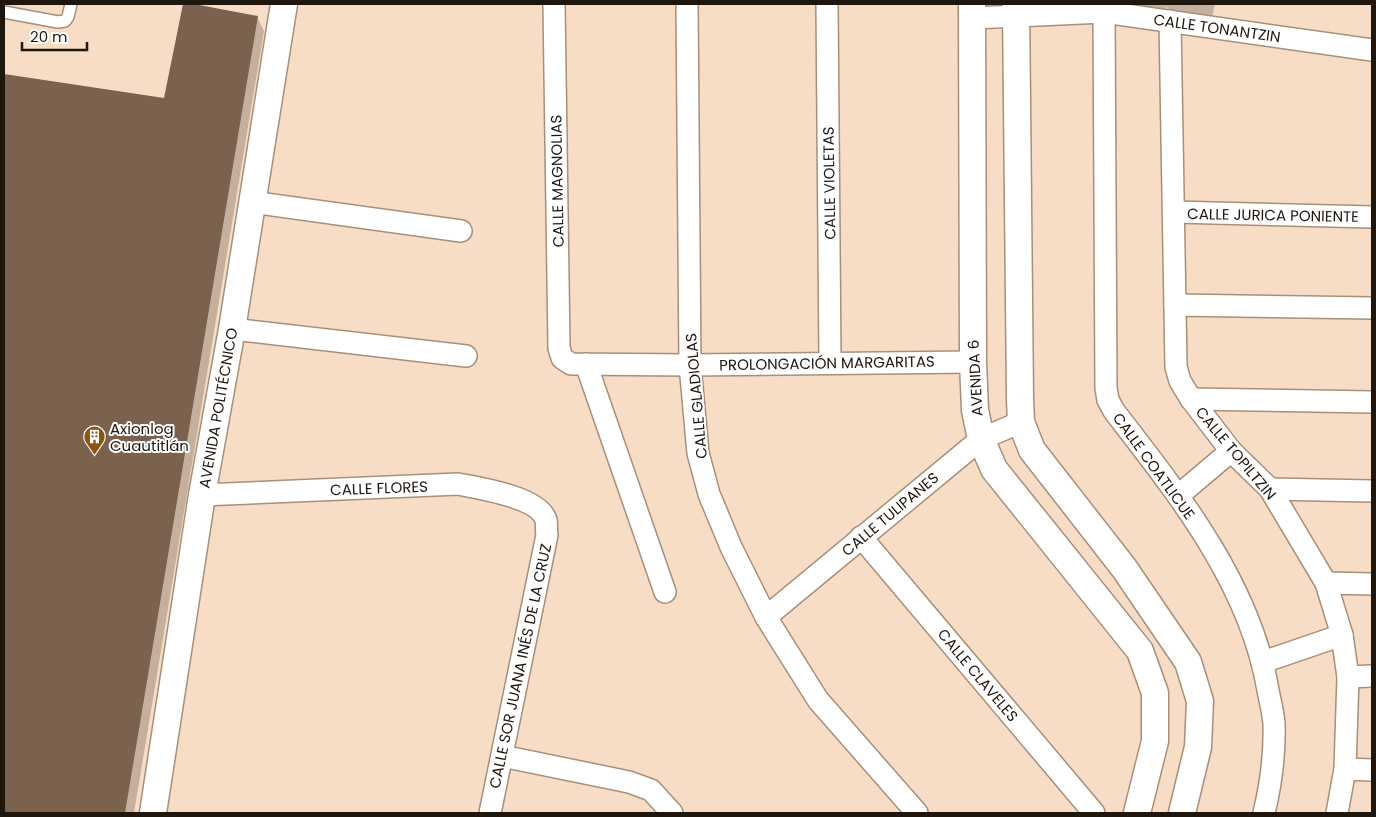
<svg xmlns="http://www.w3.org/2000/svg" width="1376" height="817" font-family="Poppins,sans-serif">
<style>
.shadow{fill:#0003}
.building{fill:#7a624f}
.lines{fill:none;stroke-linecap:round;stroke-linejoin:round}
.service-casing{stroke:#a88f7a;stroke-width:14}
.minor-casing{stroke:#a88f7a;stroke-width:24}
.tertiary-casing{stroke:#a88f7a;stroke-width:29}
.service{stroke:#fff;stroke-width:11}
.minor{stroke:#fff;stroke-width:21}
.tertiary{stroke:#fff;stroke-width:26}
.labels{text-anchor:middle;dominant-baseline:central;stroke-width:4;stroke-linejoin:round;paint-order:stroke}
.street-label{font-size:15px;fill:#1f160e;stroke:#fff}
.poi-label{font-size:15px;fill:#1f160e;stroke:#fff;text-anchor:start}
</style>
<rect width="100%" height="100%" fill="#f7dcc6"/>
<g class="shadow">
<path d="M185,4L257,17L264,31L134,813H4V76L165,100Z"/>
<path d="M1120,4H1215L1212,17L1196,14L1194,21L1171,16L1166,6L1163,19Z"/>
</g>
<path class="building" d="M183,4H194L258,16L125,813H4V74L164,98Z"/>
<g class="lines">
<defs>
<path id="service" d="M4,12L58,22L65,21L68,17L71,4"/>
<g id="minor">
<path d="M554,4L559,348L562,358L571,364L690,365L973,362"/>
<path d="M687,4L690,365L698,453L709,494L731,547L766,617L818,700L917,813"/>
<path d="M827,4L830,363"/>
<path d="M1104,12L1106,388L1108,400L1114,411C1178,494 1250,583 1268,690C1270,701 1273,712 1274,723C1275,754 1271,784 1264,813"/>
<path d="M972,18L1104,12L1372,50"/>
<path d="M1170,21L1176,367L1180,381L1191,399L1231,451L1270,489L1326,583L1342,635L1348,677L1345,769L1337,813"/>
<path d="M252,202L461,231"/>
<path d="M1174,212L1372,217"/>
<path d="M1175,305L1372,308"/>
<path d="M232,329L466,356"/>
<path d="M586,364L665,592"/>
<path d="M1191,399L1372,402"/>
<path d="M1270,489L1372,491"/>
<path d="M202,495L458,484C479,488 539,497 546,520C547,524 546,531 547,535L490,813"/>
<path d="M1179,495L1231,451"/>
<path d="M861,537L1094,813"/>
<path d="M1326,583L1372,584"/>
<path d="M766,617L981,439L1021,422"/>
<path d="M1263,662L1342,635"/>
<path d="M1348,677L1372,676"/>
<path d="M502,756L629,782L651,790L672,813"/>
<path d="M1345,769L1372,770"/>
</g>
<g id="tertiary">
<path d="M972,4L973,362L975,410L981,439L994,469L1140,651L1155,693V741L1137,813"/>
<path d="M1016,4L1020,399L1021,422L1032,450L1124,568L1188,662L1200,701L1198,747L1182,813"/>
<path d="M153,813L202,495L232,329L284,4"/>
</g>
</defs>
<use href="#service" class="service-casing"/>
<use href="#minor" class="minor-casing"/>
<use href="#tertiary" class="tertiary-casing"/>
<use href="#service" class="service"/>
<use href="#minor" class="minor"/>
<use href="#tertiary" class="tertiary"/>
</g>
<defs>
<symbol id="building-pin" viewBox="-11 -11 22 30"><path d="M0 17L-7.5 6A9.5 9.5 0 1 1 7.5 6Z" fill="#8e5211" stroke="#fff"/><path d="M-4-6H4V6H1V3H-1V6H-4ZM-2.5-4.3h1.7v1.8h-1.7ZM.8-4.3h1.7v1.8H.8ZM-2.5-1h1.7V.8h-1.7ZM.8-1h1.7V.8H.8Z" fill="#fff"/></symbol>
</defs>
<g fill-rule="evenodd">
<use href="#building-pin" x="82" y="424" width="25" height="34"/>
</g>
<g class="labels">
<g class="street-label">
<text transform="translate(1217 28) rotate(8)">CALLE TONANTZIN</text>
<text transform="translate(557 181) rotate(-91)">CALLE MAGNOLIAS</text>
<text transform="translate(829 183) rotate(-91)">CALLE VIOLETAS</text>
<text transform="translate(1273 215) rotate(1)">CALLE JURICA PONIENTE</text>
<text transform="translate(827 363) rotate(-1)">PROLONGACIÓN MARGARITAS</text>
<text transform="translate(975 378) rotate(-93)">AVENIDA 6</text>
<text transform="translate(696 396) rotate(-95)">CALLE GLADIOLAS</text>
<text transform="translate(218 408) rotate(-80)">AVENIDA POLITÉCNICO</text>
<text transform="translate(1236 453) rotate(50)">CALLE TOPILTZIN</text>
<text transform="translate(1154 466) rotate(54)">CALLE COATLICUE</text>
<text transform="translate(379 488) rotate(-2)">CALLE FLORES</text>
<text transform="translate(890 514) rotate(-40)">CALLE TULIPANES</text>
<text transform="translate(520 666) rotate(-78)">CALLE SOR JUANA INÉS DE LA CRUZ</text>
<text transform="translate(978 675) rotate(50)">CALLE CLAVELES</text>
</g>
<g class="poi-label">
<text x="110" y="428">Axionlog<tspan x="110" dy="17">Cuautitlán</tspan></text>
</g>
</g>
<rect width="1376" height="817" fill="none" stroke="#1f160e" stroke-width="10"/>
<path d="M22 42v8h65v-8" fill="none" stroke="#1f160e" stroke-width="2.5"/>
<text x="30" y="42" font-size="15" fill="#1f160e" stroke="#ffffff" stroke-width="4" paint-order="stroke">20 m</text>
</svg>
